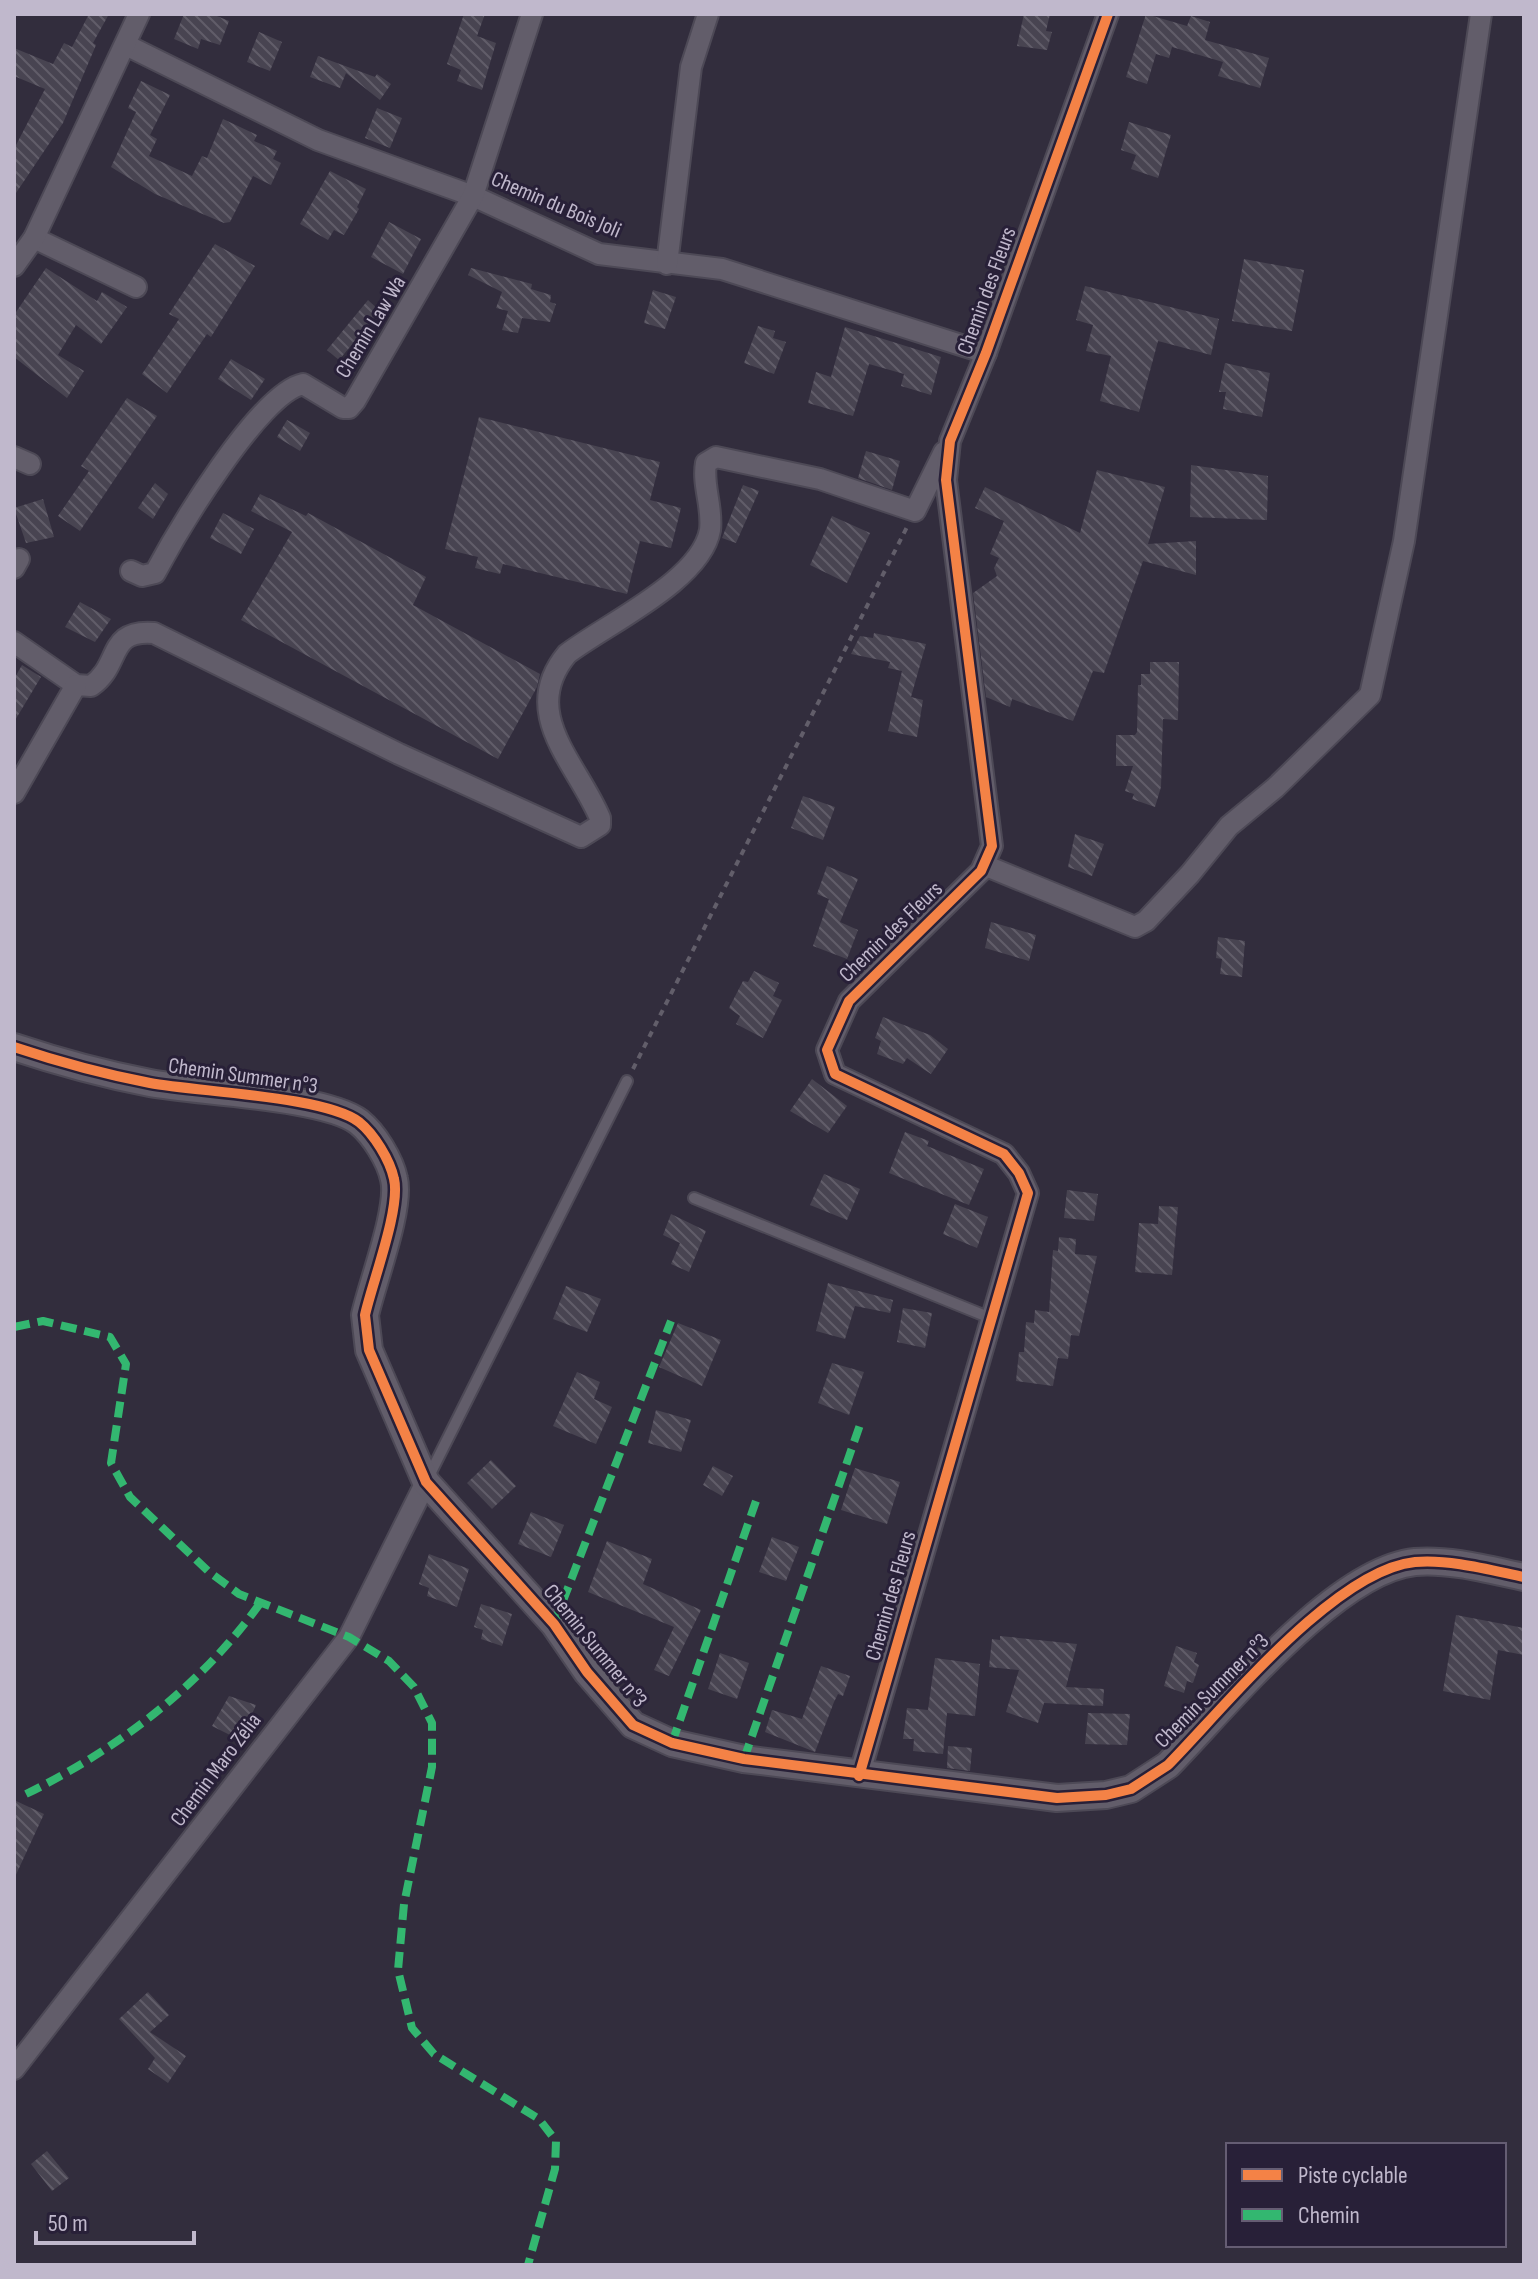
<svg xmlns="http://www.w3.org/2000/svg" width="1538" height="2279" font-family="'Sofia Sans Condensed',sans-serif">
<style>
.building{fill:url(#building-back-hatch)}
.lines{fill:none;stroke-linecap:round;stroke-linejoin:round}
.service-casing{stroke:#4d4956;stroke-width:14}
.minor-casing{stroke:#4d4956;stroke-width:24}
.tertiary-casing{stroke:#4d4956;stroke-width:30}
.path{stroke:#625e6a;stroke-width:4;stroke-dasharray:6 6;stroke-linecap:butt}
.service{stroke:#625d6a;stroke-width:10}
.minor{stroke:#625d6a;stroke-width:20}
.tertiary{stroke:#625d6a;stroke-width:26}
.quiet{stroke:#33b770;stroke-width:8;stroke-dasharray:16 8;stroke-linecap:butt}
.cycleway-casing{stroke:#282038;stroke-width:15}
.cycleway{stroke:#f48246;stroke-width:10}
.labels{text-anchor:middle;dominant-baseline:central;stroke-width:6;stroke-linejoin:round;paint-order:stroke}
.street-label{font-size:22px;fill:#c0b8cc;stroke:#282038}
</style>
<defs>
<pattern id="building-back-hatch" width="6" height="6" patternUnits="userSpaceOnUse" patternTransform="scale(2)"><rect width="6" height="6" fill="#484451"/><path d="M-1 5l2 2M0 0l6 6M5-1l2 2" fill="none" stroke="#615d69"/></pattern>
</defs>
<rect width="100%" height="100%" fill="#322d3d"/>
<g class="building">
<path d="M89,14H109L93,43L96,45L63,123L14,196V149L45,89L14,76V48L53,64L64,43L72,47Z"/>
<path d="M184,14H212L229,21L220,45L201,39L198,49L174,39Z"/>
<path d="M464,14H485L477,36L496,43L482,90L457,81L461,70L447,64Z"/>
<path d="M1024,14H1050L1046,31L1052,32L1047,50L1017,46Z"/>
<path d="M1146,14L1187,26L1191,16L1210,22L1205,40L1269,58L1260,88L1218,76L1223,62L1172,47L1169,58L1156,54L1147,84L1126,77Z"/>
<path d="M259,32L282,42L270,71L247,62Z"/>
<path d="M318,56L375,77L377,74L391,84L380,100L346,73L340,88L310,77Z"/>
<path d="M141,81L170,95L150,135L157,139L149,156L192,176L202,156L207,158L223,119L257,135L254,141L277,151L273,159L281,163L271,185L253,176L230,222L224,223L155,194L111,167L136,112L128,108Z"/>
<path d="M377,108L402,118L390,148L365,138Z"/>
<path d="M1129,122L1171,135L1158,178L1131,169L1136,155L1121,150Z"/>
<path d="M330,171L366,189L357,207L359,209L344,235L334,230L328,240L300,224Z"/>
<path d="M389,222L421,239L403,274L371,257Z"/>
<path d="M215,244L255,266L211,337L207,334L167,393L142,374L179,319L169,314Z"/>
<path d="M1244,259L1304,270L1292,331L1232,321Z"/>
<path d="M46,268L97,301L102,292L127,307L101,344L76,325L58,355L84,371L67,398L14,357V315Z"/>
<path d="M471,268L532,284L531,289L551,295L550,302L556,304L550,322L522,318L518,333L502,330L508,311L496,308L502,292L468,275Z"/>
<path d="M1085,286L1219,319L1211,355L1158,341L1139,412L1100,401L1111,356L1086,351L1093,325L1076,320Z"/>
<path d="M653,290L676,297L665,329L644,323Z"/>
<path d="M368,300L380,311L339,360L327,350Z"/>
<path d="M758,326L775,331L773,338L786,342L774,374L744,363Z"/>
<path d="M845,327L941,357L931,395L901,386L904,374L869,364L853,416L808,403L816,372L831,377Z"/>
<path d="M231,359L265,379L251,400L218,379Z"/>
<path d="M1225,363L1270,373L1262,417L1223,409L1226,392H1219Z"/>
<path d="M127,398L157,416L80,531L58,516L89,471L81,466Z"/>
<path d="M479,417L660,462L650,500L681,508L671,548L640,541L627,594L503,564L500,574L475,568L478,557L445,549Z"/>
<path d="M287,420L310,433L300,451L277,437Z"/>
<path d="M866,451L900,461L892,490L858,478Z"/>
<path d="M1191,465L1268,476L1267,520L1190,517Z"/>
<path d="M1097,470L1165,487L1148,544L1196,541V575L1143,561L1104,673L1093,671L1073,721L1012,699L1010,707L986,697L973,593L997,576L994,568L999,558L990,554L1004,521L975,508L985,487L1080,533Z"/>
<path d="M155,483L168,494L153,519L138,508Z"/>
<path d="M743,485L759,491L736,543L722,538Z"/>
<path d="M260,494L306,516L308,513L426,577L413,605L540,674L537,687L498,759L241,620L292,532L251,511Z"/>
<path d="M43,499L54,537L26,543L14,508Z"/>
<path d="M223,513L254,529L241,554L210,538Z"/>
<path d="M832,516L870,533L847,583L810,565Z"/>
<path d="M80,602L111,619L95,642L65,627Z"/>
<path d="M874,633L926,644L911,697L923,700L917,737L888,731L902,671L888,668L890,662L851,654L860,636L873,638Z"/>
<path d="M1150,662H1179L1178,720L1163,719L1161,787L1155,807L1132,799L1134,794L1125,791L1133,766H1116V735H1135L1137,732L1138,685H1141V674H1150Z"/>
<path d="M22,665L41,677L14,722V679Z"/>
<path d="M803,796L835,807L823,840L791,828Z"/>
<path d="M1075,834L1104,844L1092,876L1068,867Z"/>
<path d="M827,866L858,879L840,922L858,930L847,959L813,946L829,899L817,894Z"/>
<path d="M991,922L1036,935L1029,961L985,948Z"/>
<path d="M1218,937L1245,941L1242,977L1220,974L1222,959L1216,958Z"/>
<path d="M754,971L779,983L773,996L782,1000L763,1038L736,1024L740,1016L729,1008L743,981L748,982Z"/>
<path d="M883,1017L930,1035L948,1049L931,1074L907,1058L903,1064L877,1054L881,1041L875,1038Z"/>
<path d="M812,1079L847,1106L828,1133L790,1111Z"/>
<path d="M905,1132L929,1141L927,1146L984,1169L969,1205L889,1173Z"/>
<path d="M824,1174L860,1189L847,1220L810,1205Z"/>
<path d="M1067,1190L1098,1194L1094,1221L1064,1218Z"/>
<path d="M955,1204L988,1217L977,1248L943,1234Z"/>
<path d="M1159,1206L1178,1207L1172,1275L1135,1272L1139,1223L1158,1224Z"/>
<path d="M671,1214L706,1231L689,1272L671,1264L680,1243L663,1235Z"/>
<path d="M1059,1237L1076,1239L1075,1254L1097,1256L1079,1336L1071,1335L1068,1359L1058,1358L1053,1386L1016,1381L1019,1352H1024L1026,1322L1034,1323L1035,1310L1049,1312L1053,1250L1058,1251Z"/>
<path d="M828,1283L893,1300L890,1313L855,1306L845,1339L816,1331Z"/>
<path d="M566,1286L601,1299L587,1332L553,1319Z"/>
<path d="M903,1308L932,1313L925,1348L897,1342Z"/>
<path d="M678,1323L721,1340L702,1386L659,1367Z"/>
<path d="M832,1363L864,1372L849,1415L818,1403Z"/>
<path d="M577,1372L600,1382L594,1399L612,1407L596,1444L553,1426Z"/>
<path d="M656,1410L691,1420L681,1452L648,1443Z"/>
<path d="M491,1460L516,1486L492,1509L467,1483Z"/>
<path d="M713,1466L733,1476L722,1496L703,1485Z"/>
<path d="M855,1468L900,1482L887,1524L841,1510Z"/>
<path d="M531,1512L564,1525L551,1557L518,1544Z"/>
<path d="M772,1537L799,1547L786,1581L759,1572Z"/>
<path d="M607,1541L652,1559L643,1584L701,1610L669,1676L654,1670L674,1627L588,1592Z"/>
<path d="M429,1554L469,1569L457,1607L427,1596L429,1588L419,1584Z"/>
<path d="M481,1604L512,1614L502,1646L481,1639L483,1630L474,1627Z"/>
<path d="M1456,1615L1524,1628V1655L1498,1650L1490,1700L1443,1691Z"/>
<path d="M1000,1636L1077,1644L1066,1687L1104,1689L1103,1706L1044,1703L1038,1723L1006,1712L1019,1670L989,1667L992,1639L1000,1640Z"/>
<path d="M1176,1646L1197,1653L1194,1662L1199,1665L1193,1683L1187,1681L1184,1693L1164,1686Z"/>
<path d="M720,1653L749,1663L737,1699L708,1689Z"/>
<path d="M935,1658L980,1664L975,1716L947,1713L943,1754L913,1751L914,1739H903L907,1708L928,1710Z"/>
<path d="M821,1666L850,1676L843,1696L838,1694L834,1702L815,1752L765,1732L772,1710L802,1719Z"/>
<path d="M229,1696L256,1705L247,1725L240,1722L232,1736L212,1726Z"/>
<path d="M1088,1713L1130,1714L1127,1745L1085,1744Z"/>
<path d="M948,1746L972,1748L970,1771L947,1768Z"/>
<path d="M14,1800L44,1814L14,1879Z"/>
<path d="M148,1992L169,2015L150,2032L186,2056L168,2083L148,2069L155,2058L119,2019Z"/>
<path d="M47,2151L69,2178L52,2191L31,2164Z"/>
</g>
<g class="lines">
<defs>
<g id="service">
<path d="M694,1198L993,1319"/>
<path d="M429,1476L627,1081"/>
</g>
<g id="minor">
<path d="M126,45L318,140L473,196L599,254L722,269L986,353"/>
<path d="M34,238L136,287"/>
<path d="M667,264L691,67L708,14"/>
<path d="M14,266L34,238L139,14"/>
<path d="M14,457L30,464"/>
<path d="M14,568L19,559"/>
<path d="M131,571L142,576L155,573C177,532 259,393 303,384L343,408H349L355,401L473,196L532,14"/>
<path d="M14,642L76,685L91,686C122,665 106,629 154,633L399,754L581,837L600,825V818C577,763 518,713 567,654C606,624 701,581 710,530C713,507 702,485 706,463L716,457L820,479L915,511L944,452"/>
<path d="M14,793L76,685"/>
<path d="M984,865L1135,927L1146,921L1190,874L1229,826L1275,788L1370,695L1404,541L1481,14"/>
<path d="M859,1776L1028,1193L1019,1173L1004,1154L835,1074L827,1050L849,1001L981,871L992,846L946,480L950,441L986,353L1108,14"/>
<path d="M14,2069L349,1637L426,1482"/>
</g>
<path id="tertiary" d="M14,1047C59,1062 103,1074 150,1083C198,1092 325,1096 359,1122C374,1134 390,1160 394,1179C401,1208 372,1283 365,1315L369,1350L426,1482L554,1624L587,1672L633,1725L672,1743L744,1759L1057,1798L1106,1795L1131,1789L1168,1765C1225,1707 1335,1570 1415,1562C1450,1559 1490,1570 1524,1577"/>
</defs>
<use href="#service" class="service-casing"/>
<use href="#minor" class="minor-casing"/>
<use href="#tertiary" class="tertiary-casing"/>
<path class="path" d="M633,1069L907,527"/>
<use href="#service" class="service"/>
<use href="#minor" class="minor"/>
<use href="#tertiary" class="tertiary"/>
<g class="quiet">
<path d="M14,1327L43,1321L110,1337L126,1364L111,1463L130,1497L208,1571L239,1594L349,1637L389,1661L414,1687L432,1723V1767L404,1904L398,1970L412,2028L434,2054L539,2119L556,2141L555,2169L528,2265"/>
<path d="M554,1624L671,1321"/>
<path d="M672,1743L756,1501"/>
<path d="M744,1759L862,1419"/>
<path d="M26,1794C118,1749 201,1686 261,1602"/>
</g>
<defs>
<g id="cycleway">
<path d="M14,1047C59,1062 103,1074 150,1083C198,1092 325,1096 359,1122C374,1134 390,1160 394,1179C401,1208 372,1283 365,1315L369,1350L426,1482L554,1624L587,1672L633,1725L672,1743L744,1759L1057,1798L1106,1795L1131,1789L1168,1765C1225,1707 1335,1570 1415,1562C1450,1559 1490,1570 1524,1577"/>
<path d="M859,1776L1028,1193L1019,1173L1004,1154L835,1074L827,1050L849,1001L981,871L992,846L946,480L950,441L986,353L1108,14"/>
</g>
</defs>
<use href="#cycleway" class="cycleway-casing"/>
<use href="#cycleway" class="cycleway"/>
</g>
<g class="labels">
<g class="street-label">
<text transform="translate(556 205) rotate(23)">Chemin du Bois Joli</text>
<text transform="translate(987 291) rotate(-70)">Chemin des Fleurs</text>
<text transform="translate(371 327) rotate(-59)">Chemin Law Wa</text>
<text transform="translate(891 932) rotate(-44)">Chemin des Fleurs</text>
<text transform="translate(243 1076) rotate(8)">Chemin Summer n°3</text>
<text transform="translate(891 1596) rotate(-74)">Chemin des Fleurs</text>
<text transform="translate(595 1646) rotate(51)">Chemin Summer n°3</text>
<text transform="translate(1212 1691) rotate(-45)">Chemin Summer n°3</text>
<text transform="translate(216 1770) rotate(-53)">Chemin Maro Zélia</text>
</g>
</g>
<rect width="1538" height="2279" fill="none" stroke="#c0b8cc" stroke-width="32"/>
<rect x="1226" y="2143" width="280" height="104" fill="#282038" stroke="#655d73" stroke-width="2"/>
<rect x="1242" y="2169" width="40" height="12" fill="#f48246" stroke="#655d73" stroke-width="2"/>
<text x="1298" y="2183" font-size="24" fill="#c0b8cc">Piste cyclable</text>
<rect x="1242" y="2209" width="40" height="12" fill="#33b770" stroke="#655d73" stroke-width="2"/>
<text x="1298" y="2223" font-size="24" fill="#c0b8cc">Chemin</text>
<path d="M36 2231v12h158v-12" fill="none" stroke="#c0b8cc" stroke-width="4"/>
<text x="48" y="2231" font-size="24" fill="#c0b8cc" stroke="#282038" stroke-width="6" paint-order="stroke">50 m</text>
</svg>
